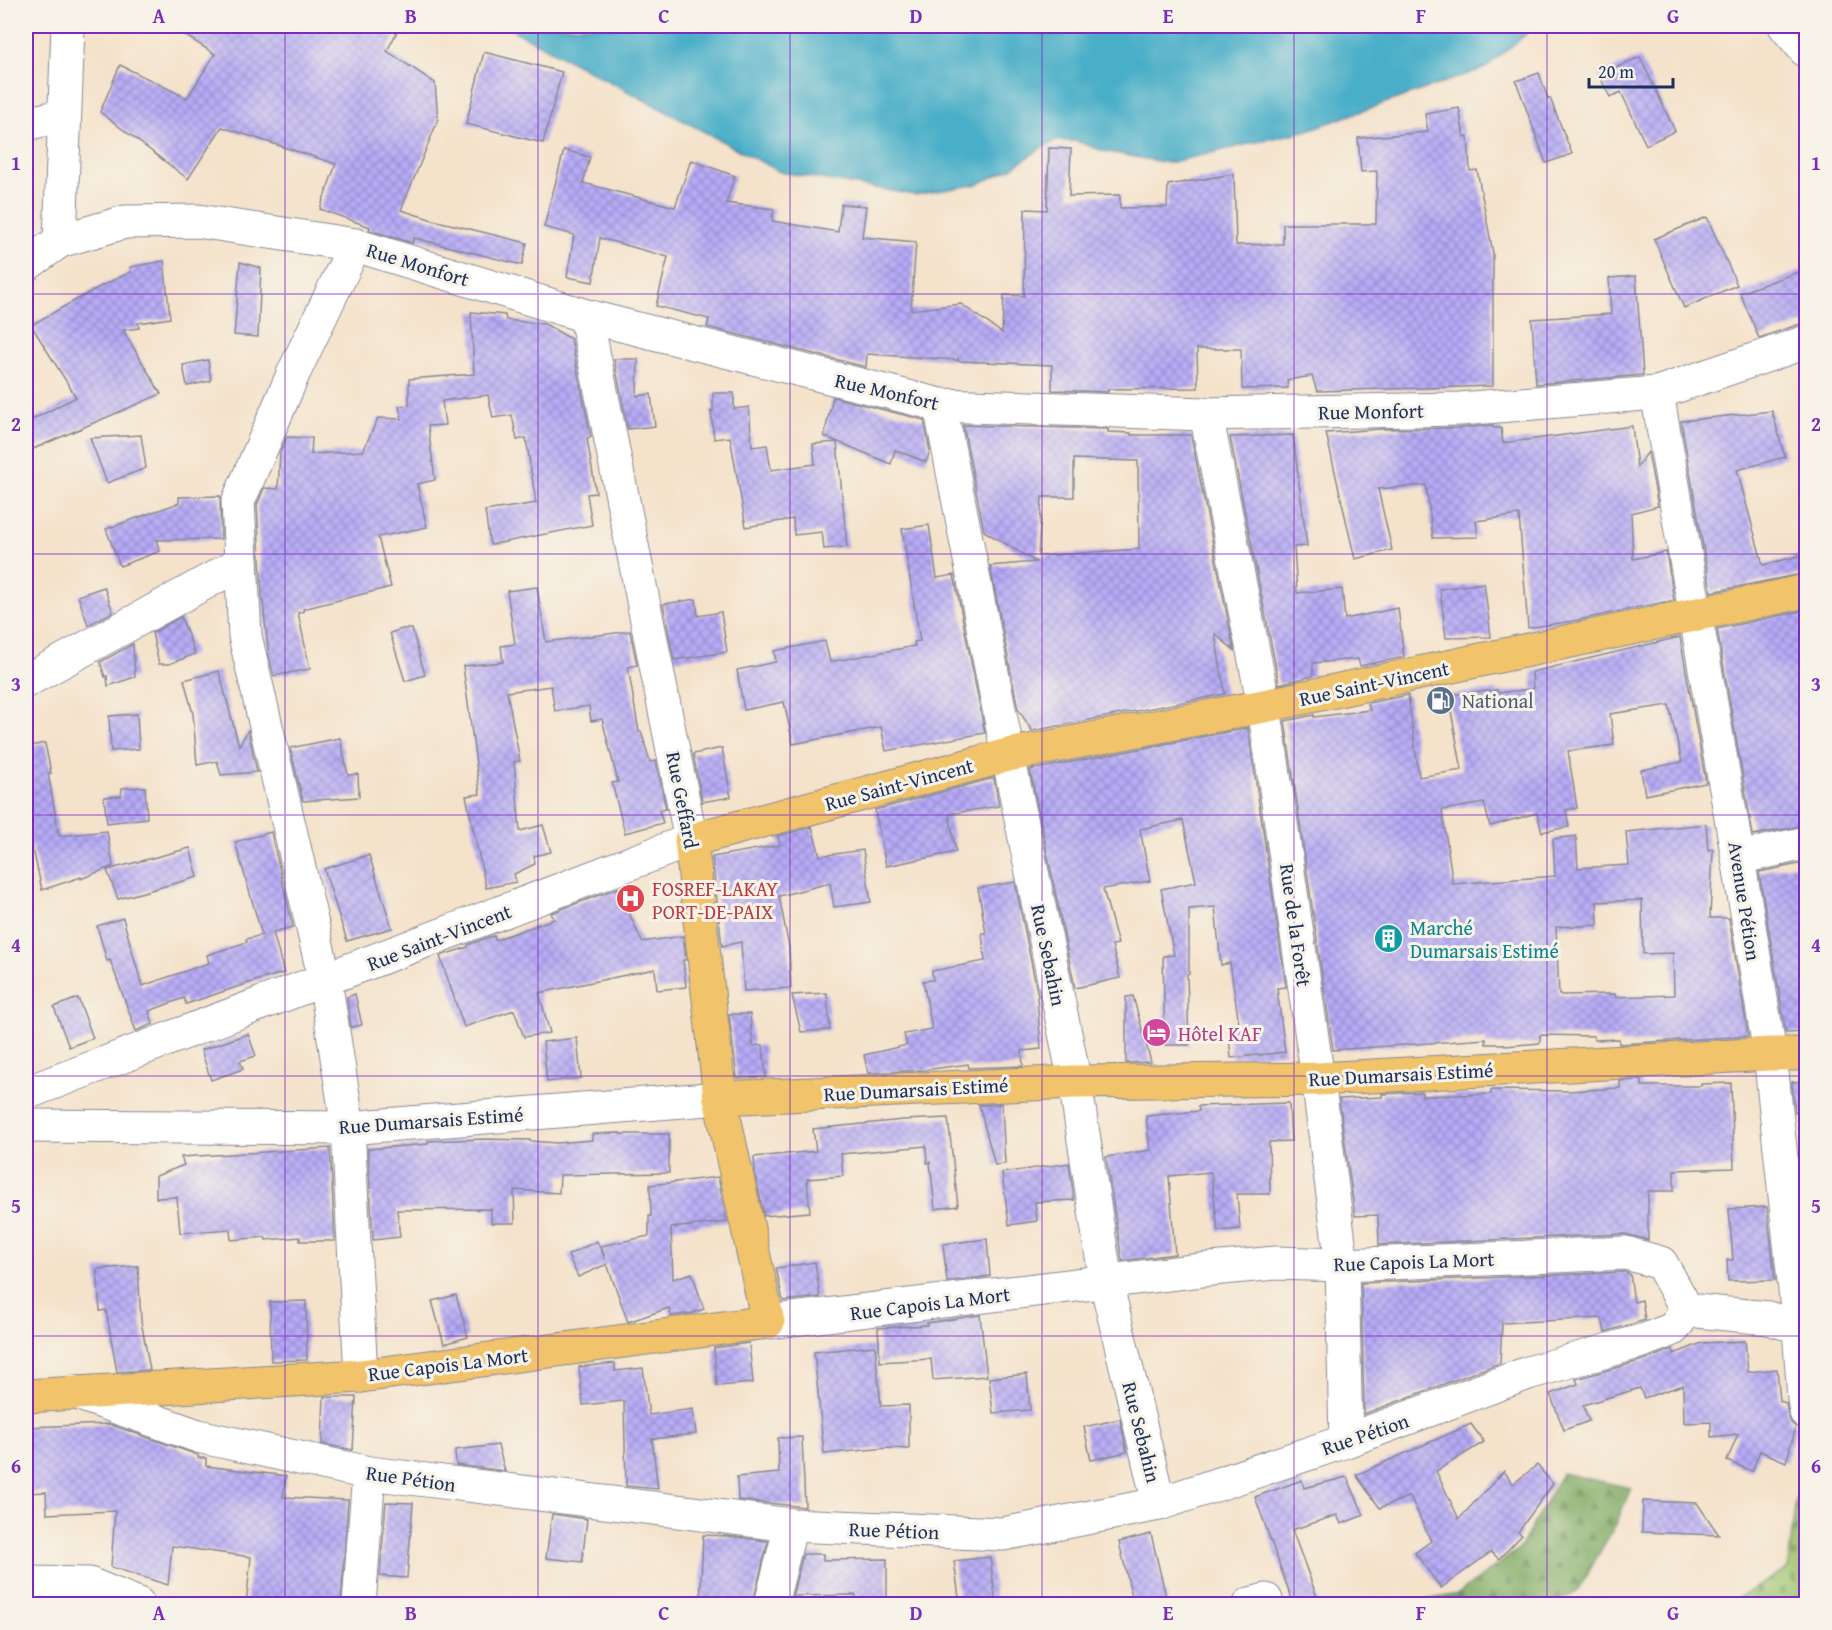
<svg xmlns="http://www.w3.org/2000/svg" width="1832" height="1630" font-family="'Gentium Book Plus',serif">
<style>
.forest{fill:url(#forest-firs);stroke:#4d6c60;stroke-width:1.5}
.cemetery{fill:url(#cemetery-stones);stroke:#5d7a67;stroke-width:1.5}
.water{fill:#49aec8;stroke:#326e93;stroke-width:1.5}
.building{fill:url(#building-cross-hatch);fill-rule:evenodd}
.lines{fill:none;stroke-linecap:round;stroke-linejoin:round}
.minor-casing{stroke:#888894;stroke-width:35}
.major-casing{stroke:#888894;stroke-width:35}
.minor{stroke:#fff;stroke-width:33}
.major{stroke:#f1c36a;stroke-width:33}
.grid{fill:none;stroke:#7b2cbf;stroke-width:1.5;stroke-opacity:0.55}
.labels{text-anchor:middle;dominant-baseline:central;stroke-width:6;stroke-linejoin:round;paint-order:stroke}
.street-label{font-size:20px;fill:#1b2f5e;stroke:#f7f3e8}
.service-label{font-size:20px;fill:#4e5e75;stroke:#f7f3e8;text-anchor:start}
.health-label{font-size:20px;fill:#be3a42;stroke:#f7f3e8;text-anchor:start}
.culture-label{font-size:20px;fill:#0d838f;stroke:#f7f3e8;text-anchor:start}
.hotel-label{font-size:20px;fill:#b23c85;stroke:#f7f3e8;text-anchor:start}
.neatline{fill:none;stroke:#7b2cbf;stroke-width:2}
.grid-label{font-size:20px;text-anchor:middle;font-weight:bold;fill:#7b2cbf}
</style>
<defs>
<pattern id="forest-firs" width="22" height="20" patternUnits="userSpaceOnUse" patternTransform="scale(1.5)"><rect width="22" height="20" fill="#7faa62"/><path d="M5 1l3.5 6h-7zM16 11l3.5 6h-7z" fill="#678b54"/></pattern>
<pattern id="cemetery-stones" width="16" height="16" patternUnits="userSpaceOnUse" patternTransform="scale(1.5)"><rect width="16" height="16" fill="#9fc570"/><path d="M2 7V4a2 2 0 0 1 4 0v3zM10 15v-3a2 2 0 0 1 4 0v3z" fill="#81a05f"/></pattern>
<pattern id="building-cross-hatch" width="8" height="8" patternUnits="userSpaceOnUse" patternTransform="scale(1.5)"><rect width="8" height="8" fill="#b7abf7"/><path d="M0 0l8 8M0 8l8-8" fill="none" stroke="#948ccb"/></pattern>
</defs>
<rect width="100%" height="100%" fill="#f7f3e8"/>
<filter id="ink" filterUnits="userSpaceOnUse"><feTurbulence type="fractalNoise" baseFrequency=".0167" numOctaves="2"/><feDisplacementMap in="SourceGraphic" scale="12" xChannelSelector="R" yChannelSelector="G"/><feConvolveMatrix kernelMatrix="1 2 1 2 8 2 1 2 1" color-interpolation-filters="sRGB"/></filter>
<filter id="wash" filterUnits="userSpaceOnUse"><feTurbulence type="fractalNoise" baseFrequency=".008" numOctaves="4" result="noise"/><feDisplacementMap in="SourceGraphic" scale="24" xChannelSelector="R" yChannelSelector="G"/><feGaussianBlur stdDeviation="1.35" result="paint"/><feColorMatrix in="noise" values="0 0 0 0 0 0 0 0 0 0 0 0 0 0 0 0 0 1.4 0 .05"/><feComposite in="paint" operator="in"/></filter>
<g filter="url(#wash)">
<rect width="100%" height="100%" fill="#f4e2ca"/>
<path class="forest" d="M1562,1473L1631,1488L1616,1524L1577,1592L1553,1604H1408L1458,1594L1520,1548Z"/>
<path class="cemetery" d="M1796,1498H1806V1604H1728L1788,1568Z"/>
<path class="water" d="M505,26H1530L1526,34L1485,68L1308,130L1168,163L1103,151L1077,141H1057L1043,147L1010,169L978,184L915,195L780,172Z"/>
<g id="blocks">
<g class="building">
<path d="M170,26H400L387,51L435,83L438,120L401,210L433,220L527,243L522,265L414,238L412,243L369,230L370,227L320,209L336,164L222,127L188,179L100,112L120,65L187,98L215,54Z"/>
<path d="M484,52L562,72L543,143L466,124Z"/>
<path d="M1640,57L1675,131L1646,145L1621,92L1610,97L1599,75Z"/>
<path d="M1539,73L1548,99L1550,98L1572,154L1546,163L1516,81Z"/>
<path d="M1459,108L1464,137L1468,136L1470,171L1477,170L1493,253V386L1317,391L1312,376L1287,380L1288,388L1242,389L1241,349H1197L1198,388L1108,389V392L1052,390V365L958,361V358L957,360L867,354L866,367L707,327L709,319L656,306L668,257L600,238L593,282L567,277L574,235L544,227L564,150L590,157L583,183L675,207L691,160L735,176L726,203L774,209L772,221L838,232L841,204L866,206L862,237L916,242L911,310L961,304L1002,333L1004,295L1024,296L1025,209L1047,210L1049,148L1071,149L1069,196L1120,195V208L1167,207L1168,185L1234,174L1236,245L1283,244V224H1376L1377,171L1361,172L1358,138L1428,132L1425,114Z"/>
<path d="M1707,217L1737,285L1684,308L1654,239Z"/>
<path d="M164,261L170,318L138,323L139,328L123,330L161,394L26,452V423L76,397L31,325L103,285L131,272L130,267Z"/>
<path d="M240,262L261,268L258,337L234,335Z"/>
<path d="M1806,269V324H1800L1759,338L1740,293Z"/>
<path d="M1636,276L1643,375L1536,384L1532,319L1611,314L1609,278Z"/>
<path d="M471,312L505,315L506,320L545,324L571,339L591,437L587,438L596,493L587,494L592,525L490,545L485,511L536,503L526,438L517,440L512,415L493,418L488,395L442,401L445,425L428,426L435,480L417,484L427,527L378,537L391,587L303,609L304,611L298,613L310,669L274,676L269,657L262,594L257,505L264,488L278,489L280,452L287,437L312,438L311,454L363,451L378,418L402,419L399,406L409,405V379L474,374Z"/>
<path d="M614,359H638L637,396L651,394L655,426L628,429Z"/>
<path d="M208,360L211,381L187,386L183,365Z"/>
<path d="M713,393H734V409L749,407L752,447L767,445L771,470L815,464L813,444L837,442L847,547L824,549L822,532L794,535L793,519L746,527L730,437L714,439L711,411H713Z"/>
<path d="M833,397L924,420L930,451L926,462L895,450L891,464L824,436Z"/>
<path d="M1772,411L1785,457L1737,470L1763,565L1806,554V573L1711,592L1681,421Z"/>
<path d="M963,425L1108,429V432L1131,433V435H1191L1234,650L1215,634L1225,694L1032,731L1018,709L990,566L1036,562L984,531ZM1074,459L1138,461L1139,549L1038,556L1042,497H1074Z"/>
<path d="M1493,425V428H1501L1503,443L1632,426L1637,467L1648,452L1658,506L1631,513L1633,559L1666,552L1674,600L1573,621L1528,628L1519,515L1476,521L1478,537L1433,538L1426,485L1378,489L1392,550L1355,559L1326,433L1380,429L1460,428Z"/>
<path d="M141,435L146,468L107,483L90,438Z"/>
<path d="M1293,435L1307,546L1294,547L1297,593L1342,589L1345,619L1398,608L1404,657L1360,666L1358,659L1313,663V676L1279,684L1230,437Z"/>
<path d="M220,496L221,539L156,540L160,551L120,566L106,529L179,503V497Z"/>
<path d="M929,525L937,578L954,575L985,733L886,751L881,727L793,744L784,702L744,710L737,670L776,662L774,651L825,641L830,662L915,646L914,642L920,641L902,529Z"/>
<path d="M1484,583L1491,637L1446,638L1440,589Z"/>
<path d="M104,587L113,612L88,625L78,596Z"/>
<path d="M537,587L546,642L630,631L637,665L628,667L639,732L641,731L650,762L656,761L666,809L659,810L663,823L625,833L612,783L618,782L602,719L591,721L589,706L555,711L551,686L507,692L520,761L514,762L520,831L543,825L551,852L534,856L535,864L514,874L516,882L486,888L466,796L480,794L463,666L503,662L501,646L515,644L507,591Z"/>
<path d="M696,599L698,616L721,612L727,652L674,660L663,604Z"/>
<path d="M1806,610V825L1753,835L1717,629Z"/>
<path d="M181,617L195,654L169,664H159L152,633Z"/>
<path d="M402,629H412L425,675L405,681L390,633Z"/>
<path d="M1680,637L1706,783L1645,795L1641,770L1682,762L1669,705L1610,714L1614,745L1568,751L1577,808L1566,810L1569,827L1542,832L1537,813L1490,826L1484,803L1442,810L1453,884L1555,876L1553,839L1576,836L1578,868L1629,865L1626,832L1706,824L1708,850L1713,849L1710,918H1729L1748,1036L1619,1044V1039L1594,1040V1036L1540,1035V1043L1505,1046L1504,1044H1486V1039L1333,1050L1285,721L1314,715V717L1370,710L1368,703L1408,695L1419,777L1462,770L1448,695L1497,690V693L1533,689L1532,672ZM1642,900L1643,954L1673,953L1674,995L1615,997V994L1559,995L1556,927L1598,925L1597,902Z"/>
<path d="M133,644L135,677L108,686L107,676L105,677L100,662Z"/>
<path d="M219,671L239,746L248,730L257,772L221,775L217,761L197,765L193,714L184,680Z"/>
<path d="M137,714L139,749L111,751L109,716Z"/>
<path d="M1248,728L1286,987L1277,988L1285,1052L1231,1058L1228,1025L1239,1024L1230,963L1221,965L1215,907L1189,909V974H1187L1189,1045H1165L1163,956L1174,955L1161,889L1196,882L1183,820L1140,829L1150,881L1103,889L1118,944L1112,945L1120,978L1075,988L1030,770Z"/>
<path d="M340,738L348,775L358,774L359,797L303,801L290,748Z"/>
<path d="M45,743L51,773H48L59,836L107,831L113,866L81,879V877L42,890L32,844L26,847V747Z"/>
<path d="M722,748L731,797L702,802L693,754Z"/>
<path d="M994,778L999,806L949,814L956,852L886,866L875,810Z"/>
<path d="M145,787L147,818L107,823L104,797L121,796L122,788Z"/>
<path d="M812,827L820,856L863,850L871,902L834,907L830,883L779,896L789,947L791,988L744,991L741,942L722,946L712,857L780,845L778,836Z"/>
<path d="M271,832L293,927L273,932L284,973L261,979L186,1004L184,998L149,1011L153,1024L136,1031L110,960L107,961L97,926L123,918L142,986L209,963L207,955L247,942L246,939L262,935L235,842Z"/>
<path d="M190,848L198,877L118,899L107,870Z"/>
<path d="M369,855L392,928L347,941L324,869Z"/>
<path d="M1804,863L1806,880V1032L1786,1033L1759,872Z"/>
<path d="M1015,882L1038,996L1037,997L1041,1049L1022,1051L1023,1066L969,1068L968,1064L925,1070L868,1073L864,1055L907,1045L904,1034L932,1029L923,981L933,980L932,971L985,961L982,933H986L978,888Z"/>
<path d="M618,888L642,942L683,936L686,960H683L686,987L657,990L655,969L539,993L550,1033L524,1037L514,1010L464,1027L440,956L468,947V945L489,937L494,936L495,940L554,919L551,913Z"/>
<path d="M827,993L830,1030L801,1032L792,995Z"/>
<path d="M355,994L362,1025L351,1027L347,997Z"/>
<path d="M1133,996L1151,1062L1126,1063V997Z"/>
<path d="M78,998L93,1038L69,1047L54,1007Z"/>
<path d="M729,1014H750L753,1046L763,1045L766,1077L737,1078Z"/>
<path d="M248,1034L256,1056L240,1061L243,1069L211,1080L201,1050Z"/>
<path d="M577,1038L581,1078L547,1082L543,1042Z"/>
<path d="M1642,1080V1086H1701V1084L1731,1083L1734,1168L1674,1170V1191H1648V1240L1625,1234L1379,1245L1378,1215L1355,1216L1339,1099L1382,1097V1094L1422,1092V1096L1491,1094V1090L1569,1091L1620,1088V1081Z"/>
<path d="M1806,1081V1112H1795L1792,1082Z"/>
<path d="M1289,1103L1291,1141L1269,1142L1270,1194H1237L1240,1229L1218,1231L1211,1172L1169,1176L1175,1254L1122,1261L1106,1157L1150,1150L1146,1116L1199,1111L1198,1106Z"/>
<path d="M1002,1104L1005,1164L995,1165L979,1105Z"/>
<path d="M948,1118L958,1206L935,1209L930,1162L927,1163L926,1146L841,1154L843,1176L807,1179L810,1212L764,1216L755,1173L754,1157L816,1151L813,1129L903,1120Z"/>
<path d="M620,1133V1134H669V1173L560,1175L559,1193L514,1190L515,1223H491V1209L397,1210L400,1237L373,1240L368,1149L428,1144V1141L483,1139L530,1140V1141L557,1143L592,1140V1134Z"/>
<path d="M330,1148L335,1241H300V1237L266,1240L265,1237L231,1240L230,1229L180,1233L177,1197L156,1198V1176L184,1165L181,1157Z"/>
<path d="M1069,1163L1074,1200L1035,1202L1037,1221L1009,1225L1002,1173Z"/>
<path d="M718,1177L727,1222L671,1228L673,1279L692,1273L704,1309L693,1313L671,1316L669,1308L628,1322L607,1264L578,1277L568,1255L597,1241L605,1259L601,1246L649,1236V1216H651L650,1185Z"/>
<path d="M1767,1207L1775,1280L1728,1281L1727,1260H1733L1729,1209Z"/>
<path d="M987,1239L990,1276L947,1282L943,1244Z"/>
<path d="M815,1262L820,1297L783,1301L776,1268Z"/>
<path d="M138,1266L141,1321L150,1370L117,1372L106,1310L100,1311L97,1269Z"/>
<path d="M1624,1272L1630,1274L1634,1302L1642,1300L1645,1320L1605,1332L1602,1318L1502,1323L1500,1363L1364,1414L1361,1283Z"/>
<path d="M456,1295L468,1337L444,1344L432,1301Z"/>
<path d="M306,1301L307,1360L271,1361L270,1302Z"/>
<path d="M980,1315L987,1376L933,1380L931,1359L880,1362L878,1328L927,1325V1323Z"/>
<path d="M1745,1341L1748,1372L1777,1369L1780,1401L1786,1403L1788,1415L1791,1423L1796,1427L1786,1462L1760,1451L1752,1471L1727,1461L1738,1434L1711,1437V1422L1684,1423L1683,1385L1644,1398L1640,1388L1583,1405L1589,1421L1564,1430L1550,1394L1578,1384L1576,1379L1650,1358L1673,1349L1674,1354L1702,1343Z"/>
<path d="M749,1343L753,1383L717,1386L714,1348Z"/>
<path d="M875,1346L881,1406L909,1405V1449L887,1448L824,1454L814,1352Z"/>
<path d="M615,1363V1371L643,1368L649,1415L693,1409L696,1434L652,1439L658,1489L626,1486L624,1401L583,1405L579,1367Z"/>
<path d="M1027,1374L1030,1410L993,1413L989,1378Z"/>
<path d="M324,1397H356L353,1450L322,1444Z"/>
<path d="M1120,1419L1127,1452L1091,1460L1084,1427Z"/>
<path d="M109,1424L198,1455V1458H206V1466L286,1476L283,1497L348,1500L341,1605H246L251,1557L172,1546L168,1585L111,1567L115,1511L47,1514L46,1492L26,1493V1427Z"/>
<path d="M1471,1424L1484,1442L1436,1471L1459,1519L1504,1471L1513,1484L1537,1465L1553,1484L1518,1532L1522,1535L1499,1559L1491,1552L1441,1588L1415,1553L1431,1541L1410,1496L1380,1508L1356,1475Z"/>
<path d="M802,1437L805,1507L738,1500L737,1477L779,1473L778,1438Z"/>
<path d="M498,1445L505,1471L456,1465L455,1450Z"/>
<path d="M1347,1477L1364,1515L1341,1524L1337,1515L1292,1530L1320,1605H1294L1255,1497L1302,1480L1304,1488Z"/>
<path d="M1643,1501L1697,1503L1719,1535L1642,1532Z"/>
<path d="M386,1502L413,1503L407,1578L380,1576Z"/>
<path d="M552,1514L587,1519L582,1562L546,1558Z"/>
<path d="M1151,1534L1168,1605H1134L1119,1542Z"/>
<path d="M703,1535L727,1536L768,1541L753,1603L700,1605Z"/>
<path d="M803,1554H823V1560L887,1559V1605H856V1595L792,1596Z"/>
<path d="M990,1557L996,1605H960L954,1561Z"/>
</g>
</g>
</g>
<g filter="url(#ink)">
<use href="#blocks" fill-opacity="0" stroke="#888894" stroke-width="1.5"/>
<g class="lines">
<defs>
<g id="minor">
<path d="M1785,26L1806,51"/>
<path d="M26,124L64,115"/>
<path d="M60,241L68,26"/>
<path d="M355,245L294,372L238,502L245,636L325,980L348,1128L361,1376"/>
<path d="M26,265L60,241L125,222L198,221L355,245L586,316L940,405L1206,414L1460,409L1657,393L1806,342"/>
<path d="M1657,393L1738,858L1770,1054L1799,1328L1804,1399L1806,1412"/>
<path d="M940,405L1008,755L1075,1082L1106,1282L1159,1504"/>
<path d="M1206,414L1264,706L1318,1079L1342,1265L1346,1441"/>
<path d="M26,681L241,563"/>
<path d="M1738,858L1806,843"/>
<path d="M26,1093L691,840L586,316"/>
<path d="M26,1126L348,1128L720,1098"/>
<path d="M1687,1310L1768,1318L1806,1329"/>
<path d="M768,1322L1201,1270L1276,1263L1342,1265L1626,1253L1661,1263L1687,1310"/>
<path d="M74,1392L198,1436L369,1473L791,1525L1003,1534L1159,1504L1346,1441L1528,1373L1645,1340L1673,1329L1687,1310"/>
<path d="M26,1583L89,1584L138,1604"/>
<path d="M359,1604L369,1473"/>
<path d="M771,1604L791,1525"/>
<path d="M1250,1604L1266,1600"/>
</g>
<g id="major">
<path d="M720,1098L1075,1082L1318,1079L1770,1054H1806"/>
<path d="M26,1396L361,1376L768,1322L720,1098L691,840L1008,755L1264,706L1806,591"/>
</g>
</defs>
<use href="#minor" class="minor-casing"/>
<use href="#major" class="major-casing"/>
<use href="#minor" class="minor"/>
<use href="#major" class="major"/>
</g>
</g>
<path class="grid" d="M285,26V1604M538,26V1604M790,26V1604M1042,26V1604M1294,26V1604M1547,26V1604M26,294H1806M26,554H1806M26,815H1806M26,1076H1806M26,1336H1806"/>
<defs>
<symbol id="fuel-disc" viewBox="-11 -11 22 22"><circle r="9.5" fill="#5c6f8a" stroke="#f7f3e8"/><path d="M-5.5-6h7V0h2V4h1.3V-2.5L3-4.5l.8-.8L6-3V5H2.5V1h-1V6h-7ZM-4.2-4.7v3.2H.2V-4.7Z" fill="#fff"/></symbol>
<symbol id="hospital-disc" viewBox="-11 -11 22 22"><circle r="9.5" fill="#e0444e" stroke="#f7f3e8"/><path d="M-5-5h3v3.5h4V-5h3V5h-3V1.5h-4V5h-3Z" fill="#fff"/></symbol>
<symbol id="building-disc" viewBox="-11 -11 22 22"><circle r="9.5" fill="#0f9aa8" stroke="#f7f3e8"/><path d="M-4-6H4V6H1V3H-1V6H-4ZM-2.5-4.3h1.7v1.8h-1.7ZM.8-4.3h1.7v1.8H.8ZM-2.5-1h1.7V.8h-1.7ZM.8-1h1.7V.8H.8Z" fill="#fff"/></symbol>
<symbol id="hotel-disc" viewBox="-11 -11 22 22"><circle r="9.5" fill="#d1479c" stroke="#f7f3e8"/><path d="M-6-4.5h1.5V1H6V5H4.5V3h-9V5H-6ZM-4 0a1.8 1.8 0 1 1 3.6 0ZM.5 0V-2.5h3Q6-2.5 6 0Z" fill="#fff"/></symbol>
</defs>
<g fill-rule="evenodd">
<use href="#fuel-disc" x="1424" y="684" width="33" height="33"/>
<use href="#hospital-disc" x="614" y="882" width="33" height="33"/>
<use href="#building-disc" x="1372" y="922" width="33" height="33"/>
<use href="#hotel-disc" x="1140" y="1016" width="33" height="33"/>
</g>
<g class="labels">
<g class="street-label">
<text transform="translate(418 264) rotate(17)">Rue Monfort</text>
<text transform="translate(887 391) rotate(13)">Rue Monfort</text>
<text transform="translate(1371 411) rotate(-1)">Rue Monfort</text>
<text transform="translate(1374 683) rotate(-12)">Rue Saint-Vincent</text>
<text transform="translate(899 784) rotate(-15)">Rue Saint-Vincent</text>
<text transform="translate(683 800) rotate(79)">Rue Geffard</text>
<text transform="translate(1745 901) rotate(81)">Avenue Pétion</text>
<text transform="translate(1296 925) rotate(82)">Rue de la Forêt</text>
<text transform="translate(439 937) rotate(-21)">Rue Saint-Vincent</text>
<text transform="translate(1049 955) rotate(78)">Rue Sebahin</text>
<text transform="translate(1401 1074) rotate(-3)">Rue Dumarsais Estimé</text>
<text transform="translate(916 1089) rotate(-3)">Rue Dumarsais Estimé</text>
<text transform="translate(431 1120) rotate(-4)">Rue Dumarsais Estimé</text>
<text transform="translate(1414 1261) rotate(-2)">Rue Capois La Mort</text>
<text transform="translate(930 1303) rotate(-7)">Rue Capois La Mort</text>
<text transform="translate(448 1364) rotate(-7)">Rue Capois La Mort</text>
<text transform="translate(1142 1432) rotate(76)">Rue Sebahin</text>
<text transform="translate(1365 1434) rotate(-19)">Rue Pétion</text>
<text transform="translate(411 1478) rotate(8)">Rue Pétion</text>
<text transform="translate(894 1530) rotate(2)">Rue Pétion</text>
</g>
<g class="service-label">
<text x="1462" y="700">National</text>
</g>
<g class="health-label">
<text x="652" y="888">FOSREF-LAKAY<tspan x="652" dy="23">PORT-DE-PAIX</tspan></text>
</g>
<g class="culture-label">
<text x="1410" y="927">Marché<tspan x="1410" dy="23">Dumarsais Estimé</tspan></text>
</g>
<g class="hotel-label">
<text x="1178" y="1033">Hôtel KAF</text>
</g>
</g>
<rect width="1832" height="1630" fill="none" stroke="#f7f3e8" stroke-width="66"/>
<path d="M1589 78v9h84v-9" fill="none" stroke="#1b2f5e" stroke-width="3"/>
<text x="1598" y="78" font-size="18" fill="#1b2f5e" stroke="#f7f3e8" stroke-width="4.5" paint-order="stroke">20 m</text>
<rect x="33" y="33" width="1766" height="1564" class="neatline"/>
<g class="grid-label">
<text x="159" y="23">A</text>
<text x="411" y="23">B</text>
<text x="664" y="23">C</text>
<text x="916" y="23">D</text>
<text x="1168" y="23">E</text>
<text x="1421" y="23">F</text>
<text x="1673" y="23">G</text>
<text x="16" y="170">1</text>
<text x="1816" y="170">1</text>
<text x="16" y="431">2</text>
<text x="1816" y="431">2</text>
<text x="16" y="691">3</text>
<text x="1816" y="691">3</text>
<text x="16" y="952">4</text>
<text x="1816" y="952">4</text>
<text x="16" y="1213">5</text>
<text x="1816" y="1213">5</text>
<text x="16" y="1473">6</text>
<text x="1816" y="1473">6</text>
<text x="159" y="1620">A</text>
<text x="411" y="1620">B</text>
<text x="664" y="1620">C</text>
<text x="916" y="1620">D</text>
<text x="1168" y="1620">E</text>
<text x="1421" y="1620">F</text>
<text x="1673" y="1620">G</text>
</g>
</svg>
